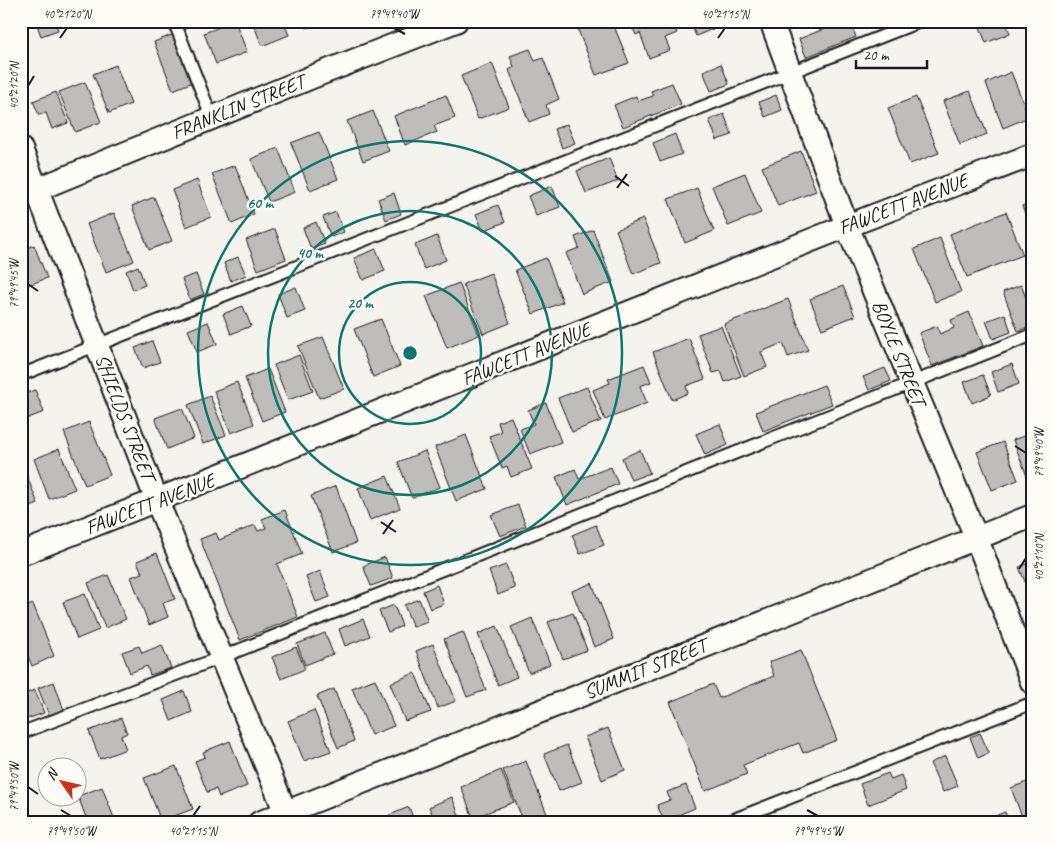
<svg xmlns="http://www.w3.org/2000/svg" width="1053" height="844" font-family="Caveat,sans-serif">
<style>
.building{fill:#bebdba;stroke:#1c1c1c}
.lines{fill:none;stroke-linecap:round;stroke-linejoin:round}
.service-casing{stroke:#1c1c1c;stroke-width:15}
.minor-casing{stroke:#1c1c1c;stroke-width:26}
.service{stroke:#fdfcf7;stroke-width:11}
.minor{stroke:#fdfcf7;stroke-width:22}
.ticks{fill:none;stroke:#1c1c1c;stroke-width:2}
.ring{fill:none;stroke:#0f766e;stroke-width:2.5}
.labels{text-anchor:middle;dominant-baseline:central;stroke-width:5;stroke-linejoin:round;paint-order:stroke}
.street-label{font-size:20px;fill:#1c1c1c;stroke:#fdfcf7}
.centre{fill:#0f766e;stroke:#fdfcf7;stroke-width:2.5}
.ring-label{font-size:15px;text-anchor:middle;font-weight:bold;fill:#0f766e;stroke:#fdfcf7;stroke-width:5;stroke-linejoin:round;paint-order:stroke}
.neatline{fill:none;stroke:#1c1c1c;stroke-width:2}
.ticks-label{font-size:12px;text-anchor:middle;fill:#1c1c1c}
</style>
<rect width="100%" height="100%" fill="#f4f3ee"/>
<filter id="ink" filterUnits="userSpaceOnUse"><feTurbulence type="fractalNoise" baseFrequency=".02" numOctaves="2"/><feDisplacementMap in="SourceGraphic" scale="10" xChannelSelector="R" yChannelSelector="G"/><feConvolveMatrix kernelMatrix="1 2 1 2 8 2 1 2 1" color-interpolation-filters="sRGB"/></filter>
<g filter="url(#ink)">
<g class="building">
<path d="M46,21H55L58,30L41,36L37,25Z"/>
<path d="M235,21L247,52L216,64L204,33Z"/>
<path d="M256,21H283L289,35L262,46L253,23Z"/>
<path d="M304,21H325L307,28Z"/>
<path d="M600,21H612L629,63L596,75L578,30Z"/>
<path d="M673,21L677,33L665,38L670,50L649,58L640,33L636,35L630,22Z"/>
<path d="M690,21H732L696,36Z"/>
<path d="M844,21H850L856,37L806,57L799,39Z"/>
<path d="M980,21H1005L1010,33L986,43L978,22Z"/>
<path d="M174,34L193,82L173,90L154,42Z"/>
<path d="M530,49L535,61L543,58L559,99L546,105L549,114L529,122L509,70L514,67L510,56Z"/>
<path d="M492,63L509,107L478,119L461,76Z"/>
<path d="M721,64L729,84L711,91L703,71Z"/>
<path d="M116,65L131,104L109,113L93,74Z"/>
<path d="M1011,72L1029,117L1003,128L986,83Z"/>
<path d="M85,82L101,122L75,132L59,92Z"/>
<path d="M672,83L681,104L623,127L614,105L636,96L638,101L653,96L651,91Z"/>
<path d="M970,91L987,134L960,145L943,101Z"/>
<path d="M56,92L68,123L52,129L46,113L39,115L33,101Z"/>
<path d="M446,95L455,118L434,126L437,132L405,145L394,116Z"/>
<path d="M776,95L782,110L765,117L759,102Z"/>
<path d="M916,97L939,153L910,164L888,108Z"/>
<path d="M373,111L389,151L363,161L347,121Z"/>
<path d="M724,114L732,135L717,140L709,120Z"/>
<path d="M567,124L575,143L562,148L554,129Z"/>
<path d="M319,132L338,179L310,190L291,143Z"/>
<path d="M675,134L682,154L660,162L653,143Z"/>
<path d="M278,148L295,192L269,202L251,159Z"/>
<path d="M801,151L816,191L778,206L762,167Z"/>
<path d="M609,158L618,181L586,193L577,171Z"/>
<path d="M235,165L254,214L232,224L212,174Z"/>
<path d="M745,173L761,213L728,226L712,186Z"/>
<path d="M197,180L211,217L186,227L172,190Z"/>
<path d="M552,186L560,207L536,216L528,196Z"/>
<path d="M697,188L714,231L685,243L668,199Z"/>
<path d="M394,193L401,214L386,220L378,199Z"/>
<path d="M154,197L172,241L149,250L132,206Z"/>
<path d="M1032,202V231L1022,206Z"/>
<path d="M498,205L505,222L483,231L476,214Z"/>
<path d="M336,212L344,232L331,237L323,217Z"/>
<path d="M1006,212L1023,255L967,277L950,234Z"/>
<path d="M114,213L134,261L106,272L87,224Z"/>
<path d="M643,219L661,263L633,274L616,230Z"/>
<path d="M316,222L325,244L311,249L303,228Z"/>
<path d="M275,229L286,259L258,270L246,240Z"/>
<path d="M593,230L613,282L582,294L566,253L579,248L575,237Z"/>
<path d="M437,236L446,260L424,269L415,245Z"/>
<path d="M940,238L961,292L935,302L914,249Z"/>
<path d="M34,245L47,278L21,288V250Z"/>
<path d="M376,249L385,271L363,280L354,258Z"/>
<path d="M238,257L246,275L231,281L224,263Z"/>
<path d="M546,258L563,302L533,314L515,270Z"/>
<path d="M138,266L145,285L133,290L126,271Z"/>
<path d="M491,273L510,323L483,334L463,284Z"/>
<path d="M196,274L204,294L190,300L182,279Z"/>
<path d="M459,283L479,335L447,348L426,296Z"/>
<path d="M1021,285L1032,313V326L1018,331L1003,292Z"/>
<path d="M843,286L855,316L822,329L810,299Z"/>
<path d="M296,287L305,311L287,318L278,294Z"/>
<path d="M788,299L808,350L788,357L783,343L761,352L767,367L744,376L724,324Z"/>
<path d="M243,306L251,326L231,334L223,314Z"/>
<path d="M969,312L983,346L932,366L919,333L937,326L940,334L954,328L951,320Z"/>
<path d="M1005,314L1011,332L993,339L986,321Z"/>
<path d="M381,319L400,366L373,377L354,329Z"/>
<path d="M208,322L217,344L197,352L188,330Z"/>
<path d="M721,326L741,376L725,382L721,371L713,373L698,334Z"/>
<path d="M323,337L344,389L319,398L298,346Z"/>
<path d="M689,338L705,379L686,386L688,393L672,400L653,352Z"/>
<path d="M152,341L160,362L143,368L135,348Z"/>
<path d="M299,355L313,391L288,400L274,365Z"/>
<path d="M1012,364L1019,384L998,392L991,372Z"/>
<path d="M644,365L651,382L640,386L647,403L605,420L593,390L610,383L608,379Z"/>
<path d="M885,368L891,381L869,390L863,377Z"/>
<path d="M268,369L285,412L262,421L245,378Z"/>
<path d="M983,375L991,395L972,403L964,382Z"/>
<path d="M237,382L254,424L231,433L214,391Z"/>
<path d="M824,385L832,404L763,431L756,412Z"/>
<path d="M587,387L601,421L572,432L558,398Z"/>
<path d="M35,390L44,412L26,419L21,408V395Z"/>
<path d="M210,396L226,435L203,444L188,405Z"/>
<path d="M546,403L561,442L530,454L520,429L534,424L528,410Z"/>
<path d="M182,408L194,438L167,449L155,418Z"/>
<path d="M511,417L532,469L511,477L507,466L502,468L489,436L501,432L498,422Z"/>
<path d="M89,422L110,475L85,485L64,432Z"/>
<path d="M720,424L728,445L705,455L696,434Z"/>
<path d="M1032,433V475L1027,476L1013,440Z"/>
<path d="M466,435L487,489L456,501L435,447Z"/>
<path d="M1003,442L1018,480L992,490L977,452Z"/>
<path d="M59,449L75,489L49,499L34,459Z"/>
<path d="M640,450L650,473L631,480L622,458Z"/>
<path d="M425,451L440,487L412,498L398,462Z"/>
<path d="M21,461L38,504L21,511Z"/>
<path d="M611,467L618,484L567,505L556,477L575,469L579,479Z"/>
<path d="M387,476L400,508L370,520L358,488Z"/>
<path d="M336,486L356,543L333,552L311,496Z"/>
<path d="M518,505L526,526L500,536L491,515Z"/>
<path d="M285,510L302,554L277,564L298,617L240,640L200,539L216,533L219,540L255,525L258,531L266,528L262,519Z"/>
<path d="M596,525L604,545L580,554L572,535Z"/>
<path d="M157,553L175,599L163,603L168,617L149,625L131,577L142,573L137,561Z"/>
<path d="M385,557L393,578L371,586L363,566Z"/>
<path d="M1032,562V599L1019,567Z"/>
<path d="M506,565L515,588L498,595L489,571Z"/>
<path d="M320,571L330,597L316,602L306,577Z"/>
<path d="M108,575L126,619L105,628L88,583Z"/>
<path d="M592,583L614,639L594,647L572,591Z"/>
<path d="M437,585L444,604L430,609L423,591Z"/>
<path d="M85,594L99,630L77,639L63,602Z"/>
<path d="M419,599L428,622L413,627L404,605Z"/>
<path d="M33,604L54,656L32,666L21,639V609Z"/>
<path d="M394,605L402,626L388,632L379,611Z"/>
<path d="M573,613L587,650L563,659L548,622Z"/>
<path d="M532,618L550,664L529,673L511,627Z"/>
<path d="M363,619L370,636L345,646L339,629Z"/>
<path d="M497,626L517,677L498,685L478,634Z"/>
<path d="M463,632L486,690L467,697L444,639Z"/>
<path d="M325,633L333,654L305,665L297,644Z"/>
<path d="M433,644L456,701L438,708L416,651Z"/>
<path d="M162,645L171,668L150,675L147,666L130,673L122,652L139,646L142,653Z"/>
<path d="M296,647L305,669L281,679L272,657Z"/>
<path d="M801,650L837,740L803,753L799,743L743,765L747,774L705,791L670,702L713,684L719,698L774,676L769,662Z"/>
<path d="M415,673L431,712L405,721L390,683Z"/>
<path d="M375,679L394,726L371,735L352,688Z"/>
<path d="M54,682L64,710L49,715L38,688Z"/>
<path d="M334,689L354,741L338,748L317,696Z"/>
<path d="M35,690L44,713L21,721V695Z"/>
<path d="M184,691L192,712L171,721L163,700Z"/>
<path d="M314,710L331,751L304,761L288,721Z"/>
<path d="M121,718L127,733L121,736L126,749L100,759L89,731Z"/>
<path d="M608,728L625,770L602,780L585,737Z"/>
<path d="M980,733L989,753L978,758L970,737Z"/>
<path d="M230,741L247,786L219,797L216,789L207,792L195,761L205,757L203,752Z"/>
<path d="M567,745L582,782L559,791L544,754Z"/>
<path d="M945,756L958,786L943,792L930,763Z"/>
<path d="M526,761L547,814L524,823L503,770Z"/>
<path d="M176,766L193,809L161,821L144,778Z"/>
<path d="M501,770L514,802L473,818L461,787Z"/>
<path d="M888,773L891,779L901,775L906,790L868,805L860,784Z"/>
<path d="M1032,780V819L1024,822L1011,788Z"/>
<path d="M686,785L695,808L664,821L657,805L670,800L667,792Z"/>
<path d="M102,787L116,823H88L78,796Z"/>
<path d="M452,797L462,823H436L429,807Z"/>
<path d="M409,807L415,823H387L385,817Z"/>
<path d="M1005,812L1009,823H981L980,822Z"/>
<path d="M64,817L66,823H50Z"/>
</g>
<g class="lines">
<defs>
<g id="service">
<path d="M174,21L212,118"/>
<path d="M21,375L921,21"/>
<path d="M21,733L222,657L1032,335"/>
<path d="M725,823L1032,703"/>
</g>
<g id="minor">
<path d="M771,21L847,226L976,537L1032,682"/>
<path d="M21,149L157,501L290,823"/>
<path d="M21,196L312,77L456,21"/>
<path d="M21,554L847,226L1032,155"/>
<path d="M259,823L1032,516"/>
</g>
</defs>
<use href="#service" class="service-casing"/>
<use href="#minor" class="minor-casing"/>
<use href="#service" class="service"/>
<use href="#minor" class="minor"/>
</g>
</g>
<path class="ticks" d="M394,28L405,34M60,38L67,28M718,38L725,28M28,86L34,76M615,176L629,186M617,188L627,174M28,284L38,291M1015,446L1026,453M381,522L396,532M383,534L393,520M1019,569L1026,558M28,787L38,794M61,810L71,816M807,810L818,816M193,816L200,806"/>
<g class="ring">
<circle cx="410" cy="353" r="71"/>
<circle cx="410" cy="353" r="142"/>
<circle cx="410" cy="353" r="212"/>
</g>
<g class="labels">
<g class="street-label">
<text transform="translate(238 107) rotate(-22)">FRANKLIN STREET</text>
<text transform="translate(903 204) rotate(-21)">FAWCETT AVENUE</text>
<text transform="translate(899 353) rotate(68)">BOYLE STREET</text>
<text transform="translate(526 354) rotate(-22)">FAWCETT AVENUE</text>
<text transform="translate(125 417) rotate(69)">SHIELDS STREET</text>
<text transform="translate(150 504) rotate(-21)">FAWCETT AVENUE</text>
<text transform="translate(645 669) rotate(-22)">SUMMIT STREET</text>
</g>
</g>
<circle cx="410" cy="353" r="8" class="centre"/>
<g class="ring-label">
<text x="260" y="208">60 m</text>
<text x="310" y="258">40 m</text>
<text x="360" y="308">20 m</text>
</g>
<rect width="1053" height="844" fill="none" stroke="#fdfcf7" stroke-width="55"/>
<g transform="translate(62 782) rotate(304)"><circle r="24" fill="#fdfcf7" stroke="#a3a29f"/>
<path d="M0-4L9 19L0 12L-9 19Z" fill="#c8321e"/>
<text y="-8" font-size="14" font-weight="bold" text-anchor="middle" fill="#1c1c1c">N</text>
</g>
<path d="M856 60v8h71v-8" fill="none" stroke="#1c1c1c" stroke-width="2.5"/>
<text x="863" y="60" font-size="15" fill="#1c1c1c" stroke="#fdfcf7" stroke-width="4" paint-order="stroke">20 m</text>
<rect x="28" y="28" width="998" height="788" class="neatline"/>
<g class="ticks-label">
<text x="67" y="18">40°21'20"N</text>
<text x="394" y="18">79°49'40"W</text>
<text x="725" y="18">40°21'15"N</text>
<text transform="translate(14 86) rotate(-90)" y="4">40°21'20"N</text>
<text transform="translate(14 284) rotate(-90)" y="4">79°49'45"W</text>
<text transform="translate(1039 453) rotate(-90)" y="4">79°49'40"W</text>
<text transform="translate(1039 558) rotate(-90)" y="4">40°21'10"N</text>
<text transform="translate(14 787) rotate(-90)" y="4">79°49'50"W</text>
<text x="71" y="835">79°49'50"W</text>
<text x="193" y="835">40°21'15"N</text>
<text x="818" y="835">79°49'45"W</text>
</g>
</svg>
